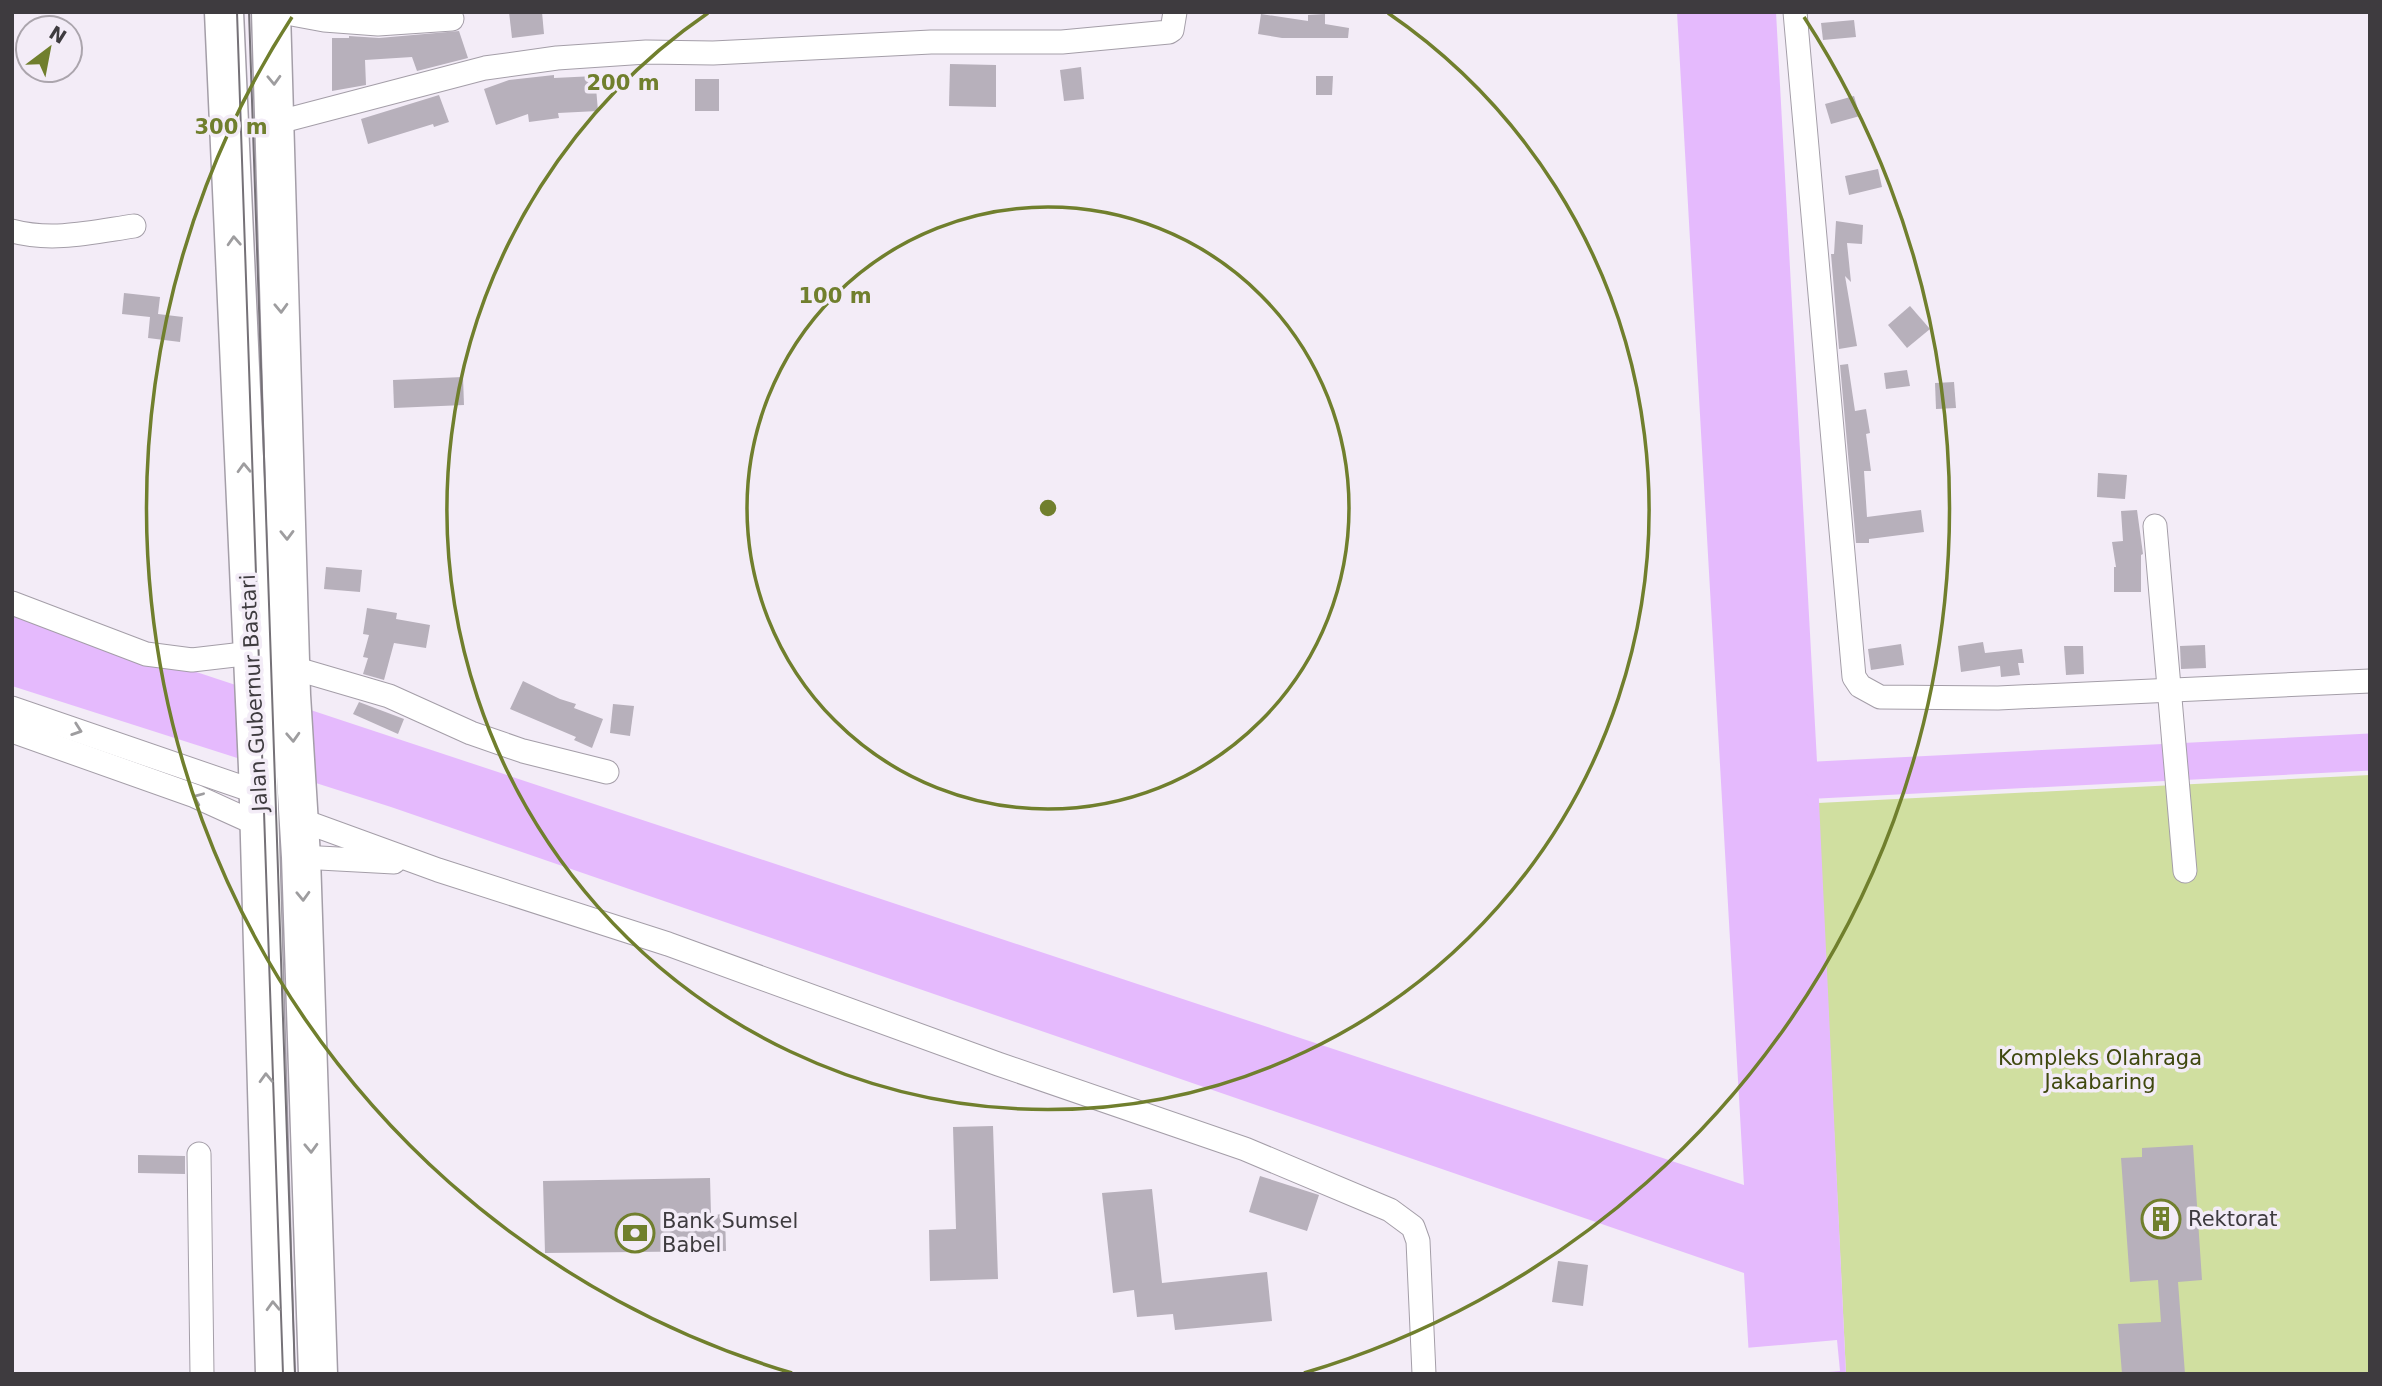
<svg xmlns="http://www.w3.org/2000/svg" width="2382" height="1386" font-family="'DejaVu Sans',sans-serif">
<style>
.green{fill:#d0dfa0}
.water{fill:#e5bafd}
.pier{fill:#f3ecf7}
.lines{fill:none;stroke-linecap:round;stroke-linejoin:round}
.river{stroke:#e5bafd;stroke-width:37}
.building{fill:#b7b0bb}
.minor-casing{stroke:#a49ea8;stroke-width:25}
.trunk-casing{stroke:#a49ea8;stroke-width:41}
.minor{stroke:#fff;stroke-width:23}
.trunk{stroke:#fff;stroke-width:38}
.tram{stroke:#757177;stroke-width:2}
.oneway{stroke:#9e9d9f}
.ring{fill:none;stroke:#707f2d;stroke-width:3.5}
.labels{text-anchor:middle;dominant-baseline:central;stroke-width:7;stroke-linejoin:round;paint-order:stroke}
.street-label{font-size:21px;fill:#3e3b3f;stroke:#f3ecf7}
.park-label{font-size:21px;fill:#3f480e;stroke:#f3ecf7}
.poi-label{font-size:21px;fill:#3e3b3f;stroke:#f3ecf7;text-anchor:start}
.centre{fill:#707f2d;stroke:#f3ecf7;stroke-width:3.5}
.ring-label{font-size:21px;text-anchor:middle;font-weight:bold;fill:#707f2d;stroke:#f3ecf7;stroke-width:7;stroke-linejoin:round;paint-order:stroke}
</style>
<rect width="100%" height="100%" fill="#f3ecf7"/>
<path class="green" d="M2370,775V1374H1846L1818,803Z"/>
<path class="water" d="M1677,12H1776L1818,780L1846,1374H1750L1744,1273L391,807L12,686V611L1744,1185Z"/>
<path class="pier" d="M1837,1340L1840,1371L1807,1374H1746L1745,1348Z"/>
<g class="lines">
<path class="river" d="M1818,780L2370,752"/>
</g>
<g class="building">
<path d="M509,12H542L544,34L512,38Z"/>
<path d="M1261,14L1308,21V15L1325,14V24L1349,28L1348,38H1282L1258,34Z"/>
<path d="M1854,20L1856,37L1823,40L1821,23Z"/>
<path d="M459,31L468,58L417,71L412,57L365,60L366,85L332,91V38H349V36L379,38Z"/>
<path d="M950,64L996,65V107L949,106Z"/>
<path d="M1081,67L1084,99L1064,101L1060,70Z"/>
<path d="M554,75V78L595,76L598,111L558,113L559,118L529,122L528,114L496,125L484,89L509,80Z"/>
<path d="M1316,76H1333L1332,95H1316Z"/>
<rect x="695" y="79" width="24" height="32"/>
<path d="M439,95L449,122L434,127L433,124L368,144L361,119Z"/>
<path d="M1854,96L1860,116L1831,124L1825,104Z"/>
<path d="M1878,169L1882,187L1849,195L1845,176Z"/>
<path d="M1836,221L1863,225L1862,244L1847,243L1851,282L1845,276L1857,346L1839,349L1831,254H1834Z"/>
<path d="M124,293L160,297L158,314L183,317L180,342L148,338L150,317L122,314Z"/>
<path d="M1910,306L1930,329L1907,348L1888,325Z"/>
<path d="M1848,364L1855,411L1866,409L1870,433L1866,434L1871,471H1864L1867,517L1921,510L1924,532L1869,539V543H1856L1840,365Z"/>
<path d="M1907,370L1910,386L1886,389L1884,373Z"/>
<path d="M463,377L464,405L394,408L393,380Z"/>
<path d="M1954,382L1956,408L1936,409L1935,383Z"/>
<path d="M2098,473L2127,475L2125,499L2097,497Z"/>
<path d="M2137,510L2143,554L2141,555V592H2114V567H2116L2112,542L2123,541L2121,511Z"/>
<path d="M326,567L362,570L360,592L324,589Z"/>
<path d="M367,608L397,613L396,619L430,625L426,648L394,643L384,680L363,674L368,658L363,657L369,635L363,634Z"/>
<path d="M1983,642L1985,653L2022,649L2024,663H2018L2020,675L2001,677L2000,666L1961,672L1958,646Z"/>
<path d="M1901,644L1904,665L1871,670L1868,649Z"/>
<path d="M2205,645L2206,668L2181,669L2180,646Z"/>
<path d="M2064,646H2083L2084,674L2066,675Z"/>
<path d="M523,681L560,699L576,704L574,708L603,719L592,748L574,740L576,737L510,709Z"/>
<path d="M359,702L404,719L398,734L353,714Z"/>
<path d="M613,704L634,706L630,736L610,733Z"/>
<path d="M993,1126L998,1279L930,1281L929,1230L956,1229L953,1127Z"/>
<path d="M2193,1145L2202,1280L2178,1282L2185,1374H2122L2118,1324L2161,1322L2158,1280L2130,1282L2121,1158L2142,1157V1148Z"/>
<path d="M138,1155L185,1156V1174L138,1173Z"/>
<path d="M1260,1176L1319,1195L1307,1231L1249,1212Z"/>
<path d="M710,1178L711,1215L725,1214L726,1251L545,1253L543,1181Z"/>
<path d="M1152,1189L1162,1283L1267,1272L1272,1321L1175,1330L1173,1314L1137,1317L1134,1290L1113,1293L1102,1193Z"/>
<path d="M1558,1261L1588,1265L1583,1306L1552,1302Z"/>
</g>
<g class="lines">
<defs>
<g id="minor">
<path d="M281,12L324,20L378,24L452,19"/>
<path d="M1795,12L1854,677L1860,686L1880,697L1998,698L2370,681"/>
<path d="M275,123L485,68L557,58L646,52L713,53L931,42H1062L1169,32L1172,30L1175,12"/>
<path d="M12,231C53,242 93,232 134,226"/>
<path d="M2155,526L2185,871"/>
<path d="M12,603L146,654L192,660L252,653"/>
<path d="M290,667L389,696L471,733L523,751L607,772"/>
<path d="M12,708L259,793"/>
<path d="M12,731L195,796L261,826"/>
<path d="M298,819L438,870L668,944L998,1064L1245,1149L1390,1210L1413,1227L1418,1241L1424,1374"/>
<path d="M301,857L394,862"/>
<path d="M199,1154L202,1374"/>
</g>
<g id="trunk">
<path d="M224,12L258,768L275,1374"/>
<path d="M271,12L291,695L301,857L318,1374"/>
</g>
</defs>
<use href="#minor" class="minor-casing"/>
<use href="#trunk" class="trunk-casing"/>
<use href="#minor" class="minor"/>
<use href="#trunk" class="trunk"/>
<g class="tram">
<path d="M237,12L283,1374"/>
<path d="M249,12L295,1374"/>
</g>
</g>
<defs><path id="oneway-chevron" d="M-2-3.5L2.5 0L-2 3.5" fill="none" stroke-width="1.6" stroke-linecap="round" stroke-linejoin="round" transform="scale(1.75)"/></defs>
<g class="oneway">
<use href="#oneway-chevron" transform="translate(274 80) rotate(88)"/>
<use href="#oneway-chevron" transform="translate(234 241) rotate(-93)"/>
<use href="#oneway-chevron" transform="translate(281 308) rotate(88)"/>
<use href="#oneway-chevron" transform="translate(244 468) rotate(-92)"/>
<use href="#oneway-chevron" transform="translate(287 535) rotate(89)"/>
<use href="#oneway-chevron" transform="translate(77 730) rotate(19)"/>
<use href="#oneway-chevron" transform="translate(293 737) rotate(87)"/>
<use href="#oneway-chevron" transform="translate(198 798) rotate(-157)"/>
<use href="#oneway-chevron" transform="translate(303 896) rotate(88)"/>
<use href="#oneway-chevron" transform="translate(266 1078) rotate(-92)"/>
<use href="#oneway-chevron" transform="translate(311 1148) rotate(88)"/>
<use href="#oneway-chevron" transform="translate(273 1306) rotate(-92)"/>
</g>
<g class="ring">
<circle cx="1048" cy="508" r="301"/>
<path d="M1388 13A601 601 0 1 1 708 13"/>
<path d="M792 1373A902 902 0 0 1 292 17M1804 17A902 902 0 0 1 1304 1373"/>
</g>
<defs>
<symbol id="building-ring" viewBox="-11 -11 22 22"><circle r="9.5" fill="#f3ecf7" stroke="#707f2d" stroke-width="1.5"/><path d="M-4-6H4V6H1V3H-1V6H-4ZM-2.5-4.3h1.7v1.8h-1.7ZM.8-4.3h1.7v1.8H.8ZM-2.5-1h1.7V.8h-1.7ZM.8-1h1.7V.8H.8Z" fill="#707f2d"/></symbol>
<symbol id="bank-ring" viewBox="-11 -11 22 22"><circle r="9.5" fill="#f3ecf7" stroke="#707f2d" stroke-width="1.5"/><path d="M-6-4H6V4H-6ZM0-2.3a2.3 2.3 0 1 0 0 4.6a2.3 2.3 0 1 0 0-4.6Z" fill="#707f2d"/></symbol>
</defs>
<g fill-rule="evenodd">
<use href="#building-ring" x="2139" y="1197" width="44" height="44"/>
<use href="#bank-ring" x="613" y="1211" width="44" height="44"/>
</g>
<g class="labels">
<g class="street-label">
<text transform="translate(254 693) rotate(-93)">Jalan Gubernur Bastari</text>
</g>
<g class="park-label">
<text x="2100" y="1058">Kompleks Olahraga<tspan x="2100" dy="24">Jakabaring</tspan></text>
</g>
<g class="poi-label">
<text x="2188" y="1219">Rektorat</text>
<text x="662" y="1221">Bank Sumsel<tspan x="662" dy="24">Babel</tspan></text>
</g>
</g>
<circle cx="1048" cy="508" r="10" class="centre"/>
<g class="ring-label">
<text x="623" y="90">200 m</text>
<text x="231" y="134">300 m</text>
<text x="835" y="303">100 m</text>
</g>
<rect width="2382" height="1386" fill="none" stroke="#3e3b3f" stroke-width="28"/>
<g transform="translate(49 49) rotate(32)"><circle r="33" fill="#f3ecf7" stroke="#aba5ad" stroke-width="2"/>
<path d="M0-5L12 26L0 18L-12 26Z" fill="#707f2d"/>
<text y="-10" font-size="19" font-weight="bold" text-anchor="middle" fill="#3e3b3f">N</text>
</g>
</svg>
